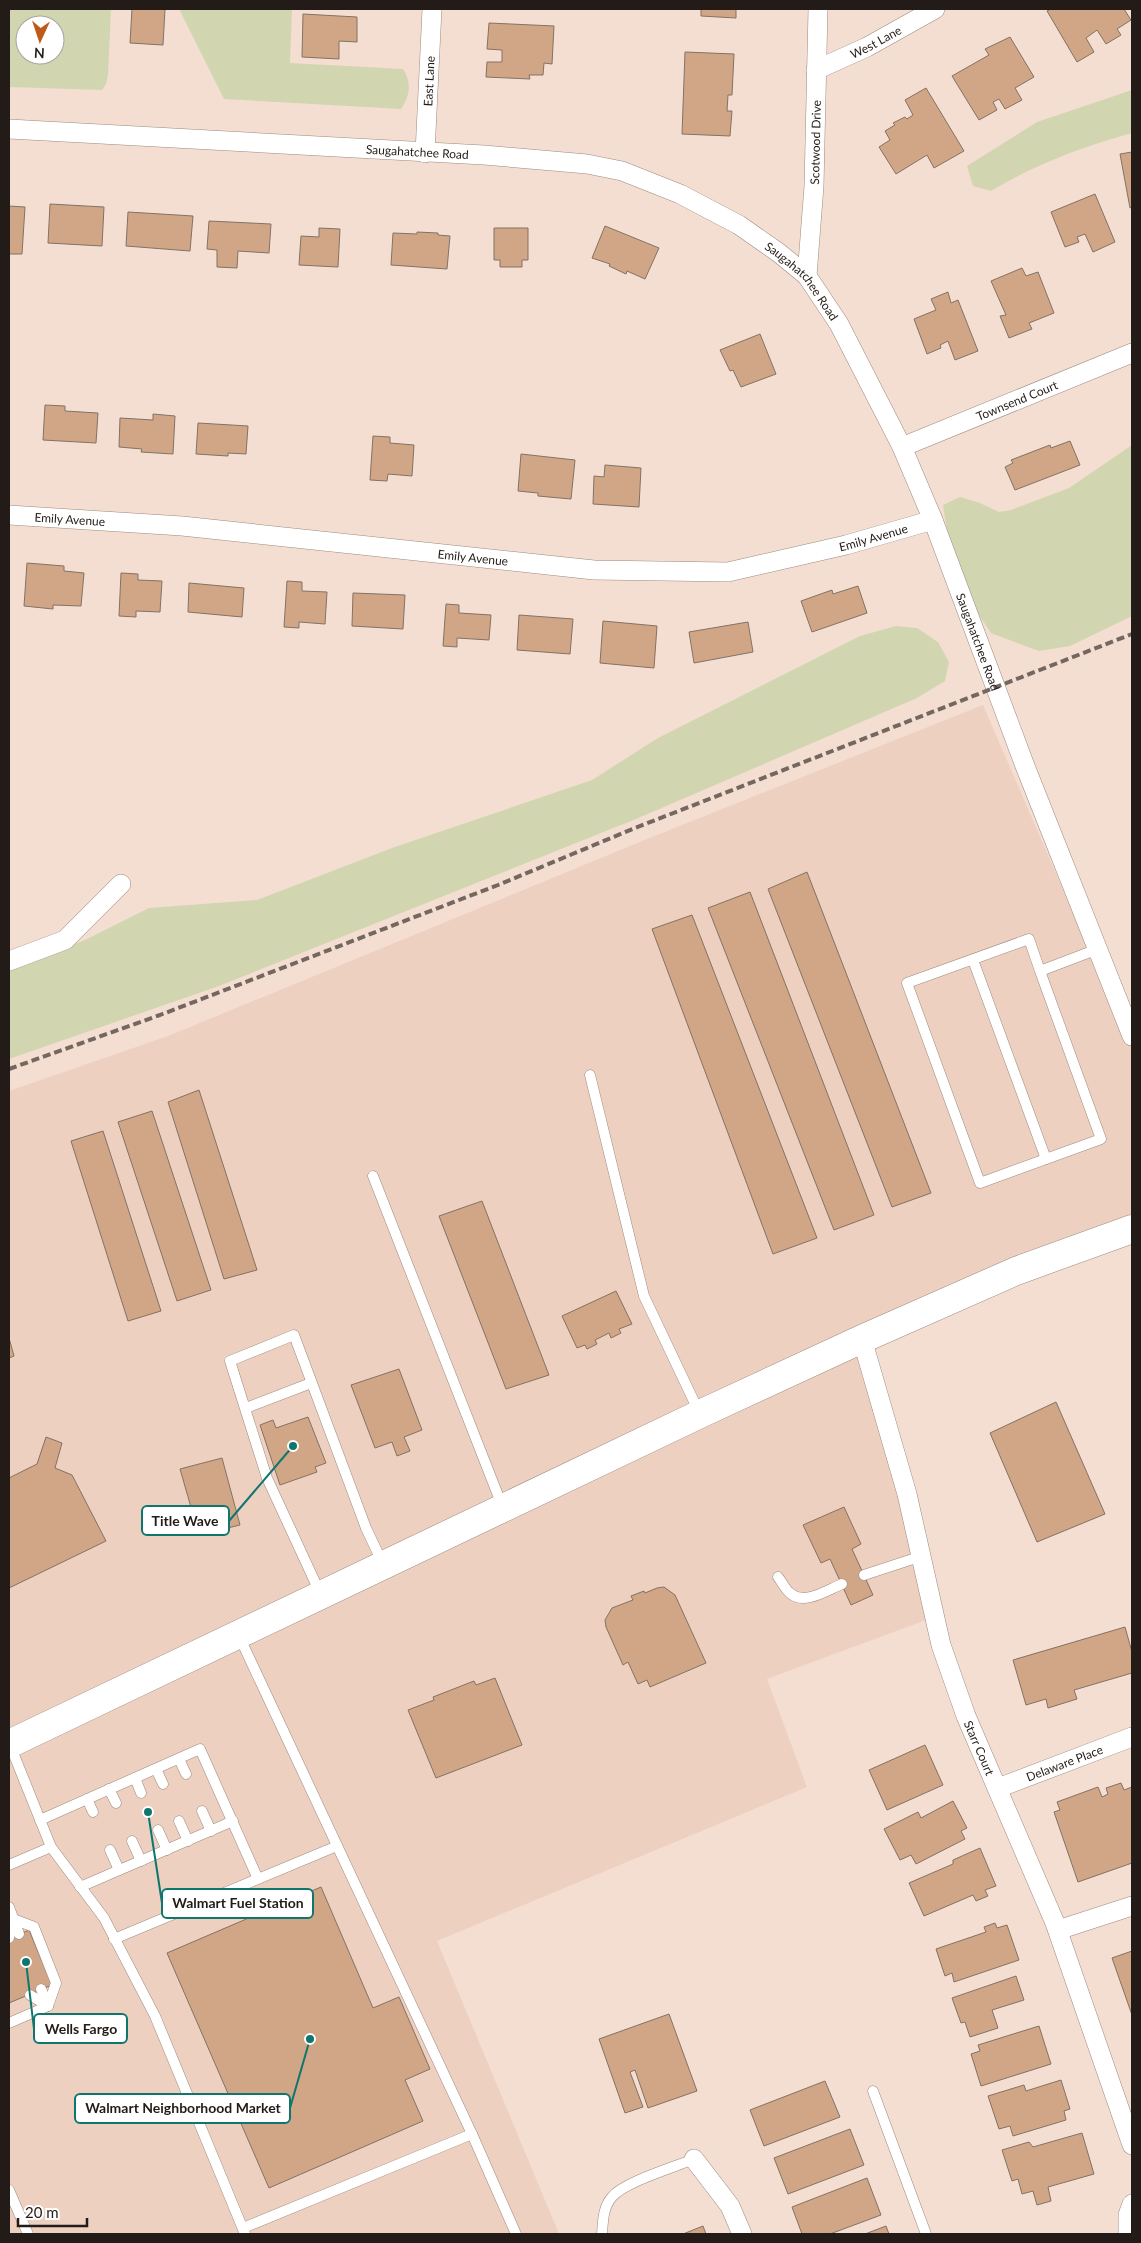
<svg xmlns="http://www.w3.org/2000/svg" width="1141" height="2243" font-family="Lato,sans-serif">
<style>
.built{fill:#edd0c0}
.green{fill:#d2d6b0;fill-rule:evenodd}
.building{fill:#d0a686;stroke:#837265}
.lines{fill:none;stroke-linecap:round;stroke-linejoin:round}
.service-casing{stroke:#9e8a7f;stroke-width:11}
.minor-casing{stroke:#9e8a7f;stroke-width:20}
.primary-casing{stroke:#9e8a7f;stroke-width:29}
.service{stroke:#fff;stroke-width:10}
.minor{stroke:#fff;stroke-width:19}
.primary{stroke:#fff;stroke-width:28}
.rail{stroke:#746760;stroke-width:4;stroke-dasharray:8 4;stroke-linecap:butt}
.labels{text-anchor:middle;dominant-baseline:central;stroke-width:4.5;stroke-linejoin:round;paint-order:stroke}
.street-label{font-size:12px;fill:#231b17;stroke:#fff}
.leader{fill:none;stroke:#0f766e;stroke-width:2}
.callout-dot{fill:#0f766e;stroke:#fff;stroke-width:2}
.callout{fill:#fff;stroke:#0f766e;stroke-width:2}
.callout-label{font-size:14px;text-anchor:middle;font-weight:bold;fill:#231b17}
</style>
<rect width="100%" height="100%" fill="#f4ded2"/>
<path class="built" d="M983,705L1132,1049V1229L862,1339L934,1617L767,1679L807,1787L437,1941L559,2234H9V1091L168,1036L652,837Z"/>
<g class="green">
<path d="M9,9H111L108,75L106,84L102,90L9,87ZM25,25H55V55H25Z"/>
<path d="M179,9H292L290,63L403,69C412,82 410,96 401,109L224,99Z"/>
<path d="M1132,90V133C1082,147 1036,164 991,191L973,186L967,166L1037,122Z"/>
<path d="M1132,445V616L1070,646L1039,651L991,633L977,612L955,555L947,531L943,505L960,497L980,503L999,512L1011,510L1069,488Z"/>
<path d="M896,626L917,628L938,642L949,662L945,681L917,698L636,819L219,986L9,1059V970L85,940L149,908L257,900L392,848L592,780L658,738L860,636Z"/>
</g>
<g class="building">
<path d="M132,9H165L163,45L130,43Z"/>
<path d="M701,9H736V18L701,16Z"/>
<path d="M1051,9H1124L1131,20L1117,29L1121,35L1106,44L1097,30L1086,38L1094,52L1077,62L1047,11Z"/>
<path d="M303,14L357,17V42L339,41V59L302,57Z"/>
<path d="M489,23L554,26L552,64L544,63L543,75H529L530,79L486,77L487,62H502V50L487,49Z"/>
<path d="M1010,37L1034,77L1015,88L1022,100L1005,109L999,99L993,102L997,110L979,120L952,76L989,55L985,49Z"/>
<path d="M685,52L734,54L732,95H728L727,111H732L730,136L682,134Z"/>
<path d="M926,88L964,151L934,168L927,155L896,174L879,147L890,140L885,131L895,125L893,123L905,117L907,119L913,115L905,100Z"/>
<path d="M1132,152V207L1130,208L1120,154Z"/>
<path d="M1095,194L1115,242L1093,252L1085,234L1077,237L1079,242L1065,247L1051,212Z"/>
<path d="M50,204L104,207L102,246L48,243Z"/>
<path d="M9,206L25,207L22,254H9Z"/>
<path d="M128,212L193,216L190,251L126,246Z"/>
<path d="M209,221L271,224L269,253L238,251L237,268L217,267V250L207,249Z"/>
<path d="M605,226L659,248L645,279L627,271L626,274L609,266L610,264L592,258Z"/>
<path d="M319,228L340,229L338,267L299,265L301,236L319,237Z"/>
<path d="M494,228H528V260H522V267H500V260H494Z"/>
<path d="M417,232L438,233V235L450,236L447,269L391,265L393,233L417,234Z"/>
<path d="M1022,268L1026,276L1038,272L1054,313L1029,323L1032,329L1009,338L1000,316L1006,315L991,281Z"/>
<path d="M948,292L951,303L958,300L978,351L955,360L948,341L940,345L941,348L927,354L914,319L936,310L931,299Z"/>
<path d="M760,334L776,374L741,387L733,370L730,371L720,350Z"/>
<path d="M45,405L65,406V411L98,413L96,443L43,440Z"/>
<path d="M153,414L175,416L173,454L141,452L142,449L119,447L120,418L153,420Z"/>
<path d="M198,423L248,426L246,454L228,453V456L196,454Z"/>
<path d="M373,436L390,437V443L414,445L412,476L388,474L387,481L370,480Z"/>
<path d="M1070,441L1080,465L1015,490L1005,467L1013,463L1011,460L1050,445L1051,448Z"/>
<path d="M521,454L575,460L571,499L538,496V493L518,491Z"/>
<path d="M605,465L641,468L639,507L593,504L594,476L604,477Z"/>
<path d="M27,563L64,566V571L84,573L81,606L53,605V609L24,606Z"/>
<path d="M121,573L138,574V580L162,581L160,612L136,611V617L119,616Z"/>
<path d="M287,581L302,582V591L327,592L325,624L299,622V628L284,627Z"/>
<path d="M189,583L244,588L242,617L188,612Z"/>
<path d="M858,586L867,613L812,632L801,601L832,590L833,594Z"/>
<path d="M353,593L405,595L403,629L352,626Z"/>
<path d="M446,604L459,605V613L491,615L489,640L457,638V647L443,646Z"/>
<path d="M519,615L573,619L570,654L517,650Z"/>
<path d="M603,621L657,626L654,668L600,663Z"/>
<path d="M748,622L753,652L694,663L689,632Z"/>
<path d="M807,872L931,1193L892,1207L768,889Z"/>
<path d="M750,892L874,1215L834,1230L708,908Z"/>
<path d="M692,915L817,1238L773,1254L652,929Z"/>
<path d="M199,1090L257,1270L224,1279L168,1102Z"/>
<path d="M152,1111L211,1290L177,1301L118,1122Z"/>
<path d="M103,1131L161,1311L128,1321L71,1141Z"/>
<path d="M482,1201L549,1375L506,1389L439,1216Z"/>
<path d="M616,1291L632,1324L619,1329L621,1333L611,1338L609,1333L595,1340L597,1344L587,1349L585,1345L577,1348L562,1316Z"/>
<path d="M9,1338L14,1356L9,1358Z"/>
<path d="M399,1369L422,1430L404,1437L410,1451L397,1456L392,1442L375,1448L351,1385Z"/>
<path d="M1056,1402L1105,1514L1037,1542L990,1433Z"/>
<path d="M308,1417L326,1463L315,1467L317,1472L280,1485L260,1425L273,1420L276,1428Z"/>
<path d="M46,1437L62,1443L55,1468L72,1475L106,1541L9,1588V1478L37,1464Z"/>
<path d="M222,1458L240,1525L199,1535L180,1469Z"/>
<path d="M844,1507L861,1544L852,1549L873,1595L851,1605L830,1559L821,1563L803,1525Z"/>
<path d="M664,1587L675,1595L706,1663L650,1687L647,1680L638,1684L628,1662L623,1665L606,1627L605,1620L612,1608L633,1600L631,1596L644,1591L645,1593L657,1588Z"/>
<path d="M1125,1627L1132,1652V1673L1074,1690L1077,1699L1048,1708L1046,1699L1026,1705L1013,1660Z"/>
<path d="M495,1678L522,1745L436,1778L408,1710L434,1700L433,1697L474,1681L476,1685Z"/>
<path d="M925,1745L943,1785L887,1810L869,1770Z"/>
<path d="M1121,1783L1124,1790L1132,1787V1863L1078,1882L1054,1812L1060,1810L1057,1802L1098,1787L1102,1797L1108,1794L1106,1788Z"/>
<path d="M953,1801L967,1828L961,1831L965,1839L916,1864L911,1855L900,1860L884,1829L918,1812L921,1818Z"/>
<path d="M980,1848L996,1886L985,1890L988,1896L976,1901L973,1895L924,1916L909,1883L953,1864V1860Z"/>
<path d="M321,1887L373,2008L399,1997L430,2069L405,2080L423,2121L269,2188L167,1953Z"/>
<path d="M995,1923L997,1928L1007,1925L1019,1960L954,1982L952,1973L945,1976L936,1949L986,1932L984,1927Z"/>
<path d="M29,1930L52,1985L9,2003V1939Z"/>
<path d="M1132,1951V2015L1112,1958Z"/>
<path d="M1016,1976L1024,2000L992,2010L998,2028L970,2037L965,2022L961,2023L952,1998Z"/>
<path d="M669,2014L697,2091L648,2108L635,2070L630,2072L643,2107L625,2113L599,2039Z"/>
<path d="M1039,2026L1051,2064L981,2086L971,2054L980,2051L978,2045Z"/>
<path d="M1061,2080L1070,2109L1064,2111L1066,2120L1013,2136L1010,2126L999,2129L988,2096L1024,2085L1026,2091Z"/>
<path d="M825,2081L840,2117L764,2146L750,2110Z"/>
<path d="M850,2129L864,2165L788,2194L774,2158Z"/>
<path d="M1082,2133L1094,2174L1048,2187L1051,2201L1037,2205L1033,2191L1022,2194L1018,2179L1012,2181L1002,2150L1029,2142L1033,2147Z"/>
<path d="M867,2178L881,2215L830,2234H802L792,2207Z"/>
<path d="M703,2226L706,2234H683Z"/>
<path d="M886,2226L889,2234H865Z"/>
</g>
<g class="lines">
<defs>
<g id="service">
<path d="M973,960L1046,1159"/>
<path d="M1040,971L1029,939L907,983L980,1183L1101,1139L1040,971L1098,949"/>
<path d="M590,1075L644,1296L699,1412"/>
<path d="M373,1176L503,1508"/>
<path d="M246,1408L311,1383"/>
<path d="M864,1575L919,1557"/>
<path d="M778,1577C782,1582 785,1589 790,1593C804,1606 827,1590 842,1584"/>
<path d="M321,1595L267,1478L230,1361L294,1335L366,1528L383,1564"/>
<path d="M239,1636L472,2134L516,2234"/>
<path d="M10,1745L51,1847L104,1918L155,2016L245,2234"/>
<path d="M179,1759L186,1774"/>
<path d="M156,1769L163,1784"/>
<path d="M135,1778L141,1793"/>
<path d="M109,1789L116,1803"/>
<path d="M87,1799L93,1812"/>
<path d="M202,1811L211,1831"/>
<path d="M40,1820L200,1749L258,1879"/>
<path d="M179,1821L188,1841"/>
<path d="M158,1830L167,1850"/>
<path d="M132,1841L141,1861"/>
<path d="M110,1850L119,1870"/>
<path d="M9,1865L51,1847"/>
<path d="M80,1887L233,1821"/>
<path d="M9,1907L19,1934"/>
<path d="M114,1939L337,1846"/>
<path d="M41,1989L48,2006"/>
<path d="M30,1995L48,2006"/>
<path d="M9,2023L48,2006L56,1983L34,1927L13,1919L9,1938"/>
<path d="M873,2091L926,2234"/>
<path d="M9,2190L28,2234"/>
<path d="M243,2228L472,2134"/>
<path d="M602,2234C603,2221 603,2207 612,2197C624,2182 675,2167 694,2159"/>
</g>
<g id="minor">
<path id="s1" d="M816,70L867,47L935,9"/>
<path id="s2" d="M9,129L484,155L587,164L622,171L680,194L739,225L779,253L807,276L839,324L902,447L933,520L1025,766L1132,1036"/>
<path id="s3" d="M425,153L432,9"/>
<path id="s4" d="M807,276L814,186L818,9"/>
<path id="s5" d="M902,447L1132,353"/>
<path id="s6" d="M9,515L182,526L594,570L728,572L846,545L933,520"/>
<path d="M9,961L65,940L121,884"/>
<path id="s7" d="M862,1339L907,1494L941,1645L966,1716L1055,1923L1132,2145"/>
<path id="s8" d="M998,1788L1132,1737"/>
<path d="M1058,1930L1132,1906"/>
<path d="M694,2159L730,2206L742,2234"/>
<path d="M1128,2234V2215L1132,2204"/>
</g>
<path id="primary" d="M9,1744L700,1414L862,1339L1016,1271L1132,1229"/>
</defs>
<use href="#service" class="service-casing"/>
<use href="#minor" class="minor-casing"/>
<use href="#primary" class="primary-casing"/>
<use href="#service" class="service"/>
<use href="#minor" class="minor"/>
<use href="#primary" class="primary"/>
<path class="rail" d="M9,1069L160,1015L498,885L635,828L1132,634"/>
</g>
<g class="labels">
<g class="street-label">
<text stroke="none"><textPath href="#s1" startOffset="66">West Lane</textPath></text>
<text stroke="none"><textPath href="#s3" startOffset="72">East Lane</textPath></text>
<text stroke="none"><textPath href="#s4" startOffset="134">Scotwood Drive</textPath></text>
<text stroke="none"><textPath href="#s2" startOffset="409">Saugahatchee Road</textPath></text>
<text stroke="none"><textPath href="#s2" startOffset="829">Saugahatchee Road</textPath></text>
<text stroke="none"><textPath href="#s5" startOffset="124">Townsend Court</textPath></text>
<text stroke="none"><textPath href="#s6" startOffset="61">Emily Avenue</textPath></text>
<text stroke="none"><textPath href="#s6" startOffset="871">Emily Avenue</textPath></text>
<text stroke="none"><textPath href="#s6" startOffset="466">Emily Avenue</textPath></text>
<text stroke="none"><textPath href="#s2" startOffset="1234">Saugahatchee Road</textPath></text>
<text stroke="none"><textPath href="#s7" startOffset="426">Starr Court</textPath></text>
<text stroke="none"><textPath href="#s8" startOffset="71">Delaware Place</textPath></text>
</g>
</g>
<path class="leader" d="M293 1446L229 1521M148 1812L162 1903M26 1962L34 2029M310 2039L290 2108"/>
<g class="callout-dot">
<circle cx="293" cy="1446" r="5"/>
<circle cx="148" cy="1812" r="5"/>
<circle cx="26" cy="1962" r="5"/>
<circle cx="310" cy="2039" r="5"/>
</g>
<g class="callout">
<rect x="142" y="1506" width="87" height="29" rx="5"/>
<rect x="162" y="1889" width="151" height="29" rx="5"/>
<rect x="34" y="2014" width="93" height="29" rx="5"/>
<rect x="75" y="2094" width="215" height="29" rx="5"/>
</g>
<g class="callout-label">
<text x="185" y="1526">Title Wave</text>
<text x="238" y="1908">Walmart Fuel Station</text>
<text x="81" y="2034">Wells Fargo</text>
<text x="183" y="2113">Walmart Neighborhood Market</text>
</g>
<rect width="1141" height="2243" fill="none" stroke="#231b17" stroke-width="20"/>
<g transform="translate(40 40) rotate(183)"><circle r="24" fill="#ffffff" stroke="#a7a4a2"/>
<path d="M0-4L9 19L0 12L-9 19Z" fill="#bb5b17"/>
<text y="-8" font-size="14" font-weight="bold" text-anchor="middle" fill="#231b17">N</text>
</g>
<path d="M18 2218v8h69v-8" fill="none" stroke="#231b17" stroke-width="2.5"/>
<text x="25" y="2218" font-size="15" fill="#231b17" stroke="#ffffff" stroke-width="4" paint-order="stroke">20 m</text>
</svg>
